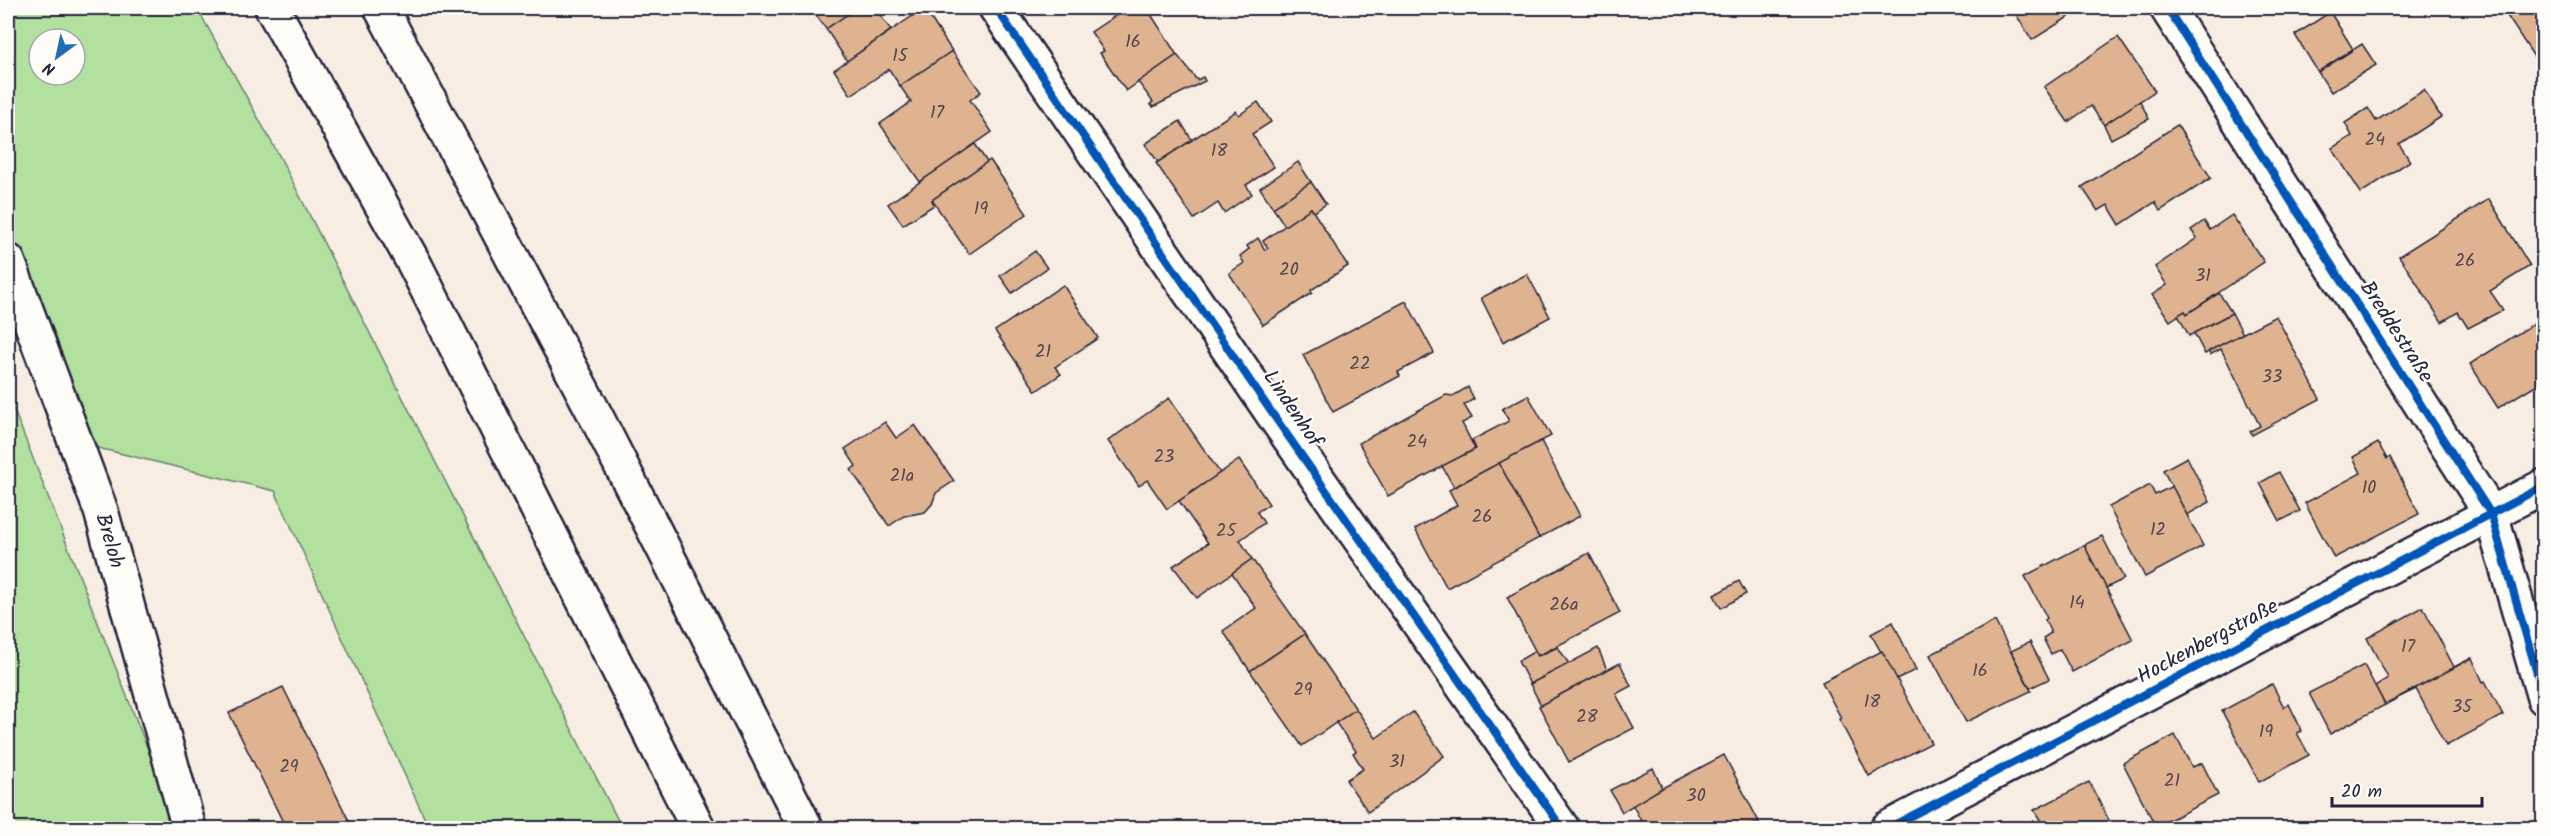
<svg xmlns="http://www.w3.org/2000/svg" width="2551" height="836" font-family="Kalam,sans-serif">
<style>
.green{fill:#b1e09f;stroke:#6a816d;stroke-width:1.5;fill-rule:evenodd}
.building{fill:#dfb38f;stroke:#22223b;stroke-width:1.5}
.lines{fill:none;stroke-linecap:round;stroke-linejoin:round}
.street-casing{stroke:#22223b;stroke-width:38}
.highway-casing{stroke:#22223b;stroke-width:38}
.street{stroke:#fdfcf7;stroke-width:33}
.highway{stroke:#fdfcf7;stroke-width:33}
.cycleway-casing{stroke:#fdfcf7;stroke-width:11}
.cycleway{stroke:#0057b8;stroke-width:8}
.labels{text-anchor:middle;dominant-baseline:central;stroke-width:5;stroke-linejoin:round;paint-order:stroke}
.number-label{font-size:18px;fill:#514650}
.street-label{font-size:21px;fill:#22223b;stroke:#fdfcf7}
</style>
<rect width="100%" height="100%" fill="#f7ede2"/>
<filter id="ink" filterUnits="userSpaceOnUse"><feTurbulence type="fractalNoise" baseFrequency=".0167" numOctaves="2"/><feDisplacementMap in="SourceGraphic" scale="12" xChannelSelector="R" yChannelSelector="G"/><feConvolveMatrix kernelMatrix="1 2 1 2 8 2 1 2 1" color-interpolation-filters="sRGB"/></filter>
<g filter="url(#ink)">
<g class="green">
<path d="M8,8H197L281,159L622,828H429L275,491L90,446L8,226ZM39,39H75V75H39Z"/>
<path d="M8,395L179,828H8Z"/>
</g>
<g class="building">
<path d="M811,8H857L826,29Z"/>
<path d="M857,8H875L891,30L847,61L826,29Z"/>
<path d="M924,8L952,51L900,86L889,69L851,95L834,70Z"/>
<path d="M1111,8H1127L1116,15Z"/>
<path d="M1127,8H1147L1177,55L1126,91L1100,53L1104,51L1091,32Z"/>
<path d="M2012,8H2083L2032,40Z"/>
<path d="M2502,8H2544V72Z"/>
<path d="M2330,12L2353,49L2318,72L2295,35Z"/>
<path d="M2118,37L2155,91L2104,125L2091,106L2068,122L2044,87Z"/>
<path d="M2362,44L2376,65L2331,92L2318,72Z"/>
<path d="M952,51L981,92L970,100L992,132L920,182L880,124L911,102L900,86Z"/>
<path d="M1177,55L1197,80L1203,77L1205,81L1153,107L1150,104L1153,102L1138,82Z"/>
<path d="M2424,90L2441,117L2399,144L2410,161L2361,193L2332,148L2352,136L2345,123L2368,108L2376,121Z"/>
<path d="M2140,101L2149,119L2111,139L2104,125Z"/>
<path d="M1258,102L1271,122L1252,134L1274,167L1246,185L1252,194L1224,213L1218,203L1194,219L1156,163L1236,111L1239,115Z"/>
<path d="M1180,121L1192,140L1158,162L1145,144Z"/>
<path d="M2177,125L2211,178L2160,211L2155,202L2120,225L2108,205L2098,211L2082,187Z"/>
<path d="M975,144L987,162L932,200L934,205L903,225L888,204Z"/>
<path d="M990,160L1027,214L969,254L932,200Z"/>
<path d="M1298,162L1311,182L1273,208L1260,188Z"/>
<path d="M1311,182L1326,204L1314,212L1311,208L1285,226L1273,208Z"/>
<path d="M2489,199L2530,266L2490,291L2503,310L2468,328L2458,312L2442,322L2399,256Z"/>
<path d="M1311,208L1348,266L1311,290L1312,293L1263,325L1229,273L1244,263L1240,256L1249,249L1247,246L1258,238L1265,250L1268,248L1263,241Z"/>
<path d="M2232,215L2264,262L2187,314L2185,311L2170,321L2152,295L2167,285L2155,267L2197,238L2191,230L2204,221L2210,230Z"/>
<path d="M1035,251L1047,268L1012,293L1000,276Z"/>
<path d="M1527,274L1550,317L1503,342L1481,298Z"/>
<path d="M1063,285L1098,338L1055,367L1061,374L1036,391L995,331Z"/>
<path d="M2219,293L2232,313L2189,336L2178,315L2185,311L2187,314Z"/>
<path d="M1406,301L1434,353L1398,372L1400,376L1333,412L1303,355Z"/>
<path d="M2232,313L2243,334L2205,354L2194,333Z"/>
<path d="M2276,316L2320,399L2252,435L2250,431L2260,426L2221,349L2210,355L2209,351Z"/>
<path d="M2544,317V394L2537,384L2498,408L2470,364Z"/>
<path d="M1468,387L1474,399L1464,405L1472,418L1462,423L1475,449L1388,496L1359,443L1446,395L1453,396Z"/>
<path d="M1528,395L1551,436L1454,487L1442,466L1476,449L1472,440L1509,421L1502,409Z"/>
<path d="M1169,398L1220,473L1167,509L1147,480L1139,486L1108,441Z"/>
<path d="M885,422L896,438L915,425L954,481L936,493L932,504L925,512L904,516L889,526L851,470L856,466L845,449Z"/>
<path d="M1541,441L1580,516L1539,538L1499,463Z"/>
<path d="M2378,443L2387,459L2390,457L2419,514L2334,558L2305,503L2361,473L2353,457Z"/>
<path d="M2187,457L2210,502L2187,515L2163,470Z"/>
<path d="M1239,460L1269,504L1257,512L1264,523L1240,540L1252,559L1197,598L1173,566L1208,543L1179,501Z"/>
<path d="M1499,463L1539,538L1447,588L1415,529L1457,505L1449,490Z"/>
<path d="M2279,472L2300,511L2280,521L2260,483Z"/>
<path d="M2150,485L2155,495L2172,486L2203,546L2145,577L2109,507Z"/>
<path d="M2102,536L2124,579L2106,588L2084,545Z"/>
<path d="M2084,545L2133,640L2072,672L2060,649L2051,654L2043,638L2051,633L2045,620L2047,618L2025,576Z"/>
<path d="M1589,553L1620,613L1538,656L1507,597Z"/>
<path d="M1252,559L1305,634L1250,671L1223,631L1256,608L1232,573Z"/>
<path d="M1739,581L1746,594L1721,608L1714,595Z"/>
<path d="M2423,607L2454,667L2472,658L2385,705L2375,686L2388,678L2367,638Z"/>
<path d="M1995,621L2031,691L1966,722L1930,655Z"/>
<path d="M1893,622L1916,670L1896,679L1871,634Z"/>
<path d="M1305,634L1356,709L1302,746L1250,671Z"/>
<path d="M2030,642L2049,679L2030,688L2011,651Z"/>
<path d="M1558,647L1569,664L1530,684L1518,661L1535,651L1538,656Z"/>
<path d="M1598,648L1607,670L1541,705L1530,684Z"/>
<path d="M1882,651L1931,743L1869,776L1839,719L1841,718L1822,682Z"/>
<path d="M2472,658L2483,682L2485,681L2503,715L2446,746L2416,689L2399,697Z"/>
<path d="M1620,663L1631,686L1616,694L1634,728L1569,762L1539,706Z"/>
<path d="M2364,665L2385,705L2330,734L2309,693Z"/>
<path d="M2272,684L2284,707L2289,704L2302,731L2297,733L2309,755L2259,782L2222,711Z"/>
<path d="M283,687L349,821L335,828H286L229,713Z"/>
<path d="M1356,709L1376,738L1413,712L1444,756L1368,812L1346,780L1363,769L1353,753L1356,751L1336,723Z"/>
<path d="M2175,735L2192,767L2202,763L2218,795L2156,827L2123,763Z"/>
<path d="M1724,755L1759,822L1746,828H1645L1632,804Z"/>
<path d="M1653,768L1662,788L1622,812L1610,790Z"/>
<path d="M2089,782L2113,828H2045L2034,810Z"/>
</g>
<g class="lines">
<defs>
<g id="street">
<path d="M996,8L1274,416L1562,828"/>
<path d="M2167,8L2491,514L2544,698"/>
<path d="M8,261L101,511L189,828"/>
<path d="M1888,828L2544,486"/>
</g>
<g id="highway">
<path d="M272,8L415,265L698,828"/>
<path d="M381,8L599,422L806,828"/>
</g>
</defs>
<use href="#street" class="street-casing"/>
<use href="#highway" class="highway-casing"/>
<use href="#street" class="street"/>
<use href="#highway" class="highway"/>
<defs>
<g id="cycleway">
<path d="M996,8L1274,416L1562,828"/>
<path d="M2167,8L2491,514L2544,698"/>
<path d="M1888,828L2544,486"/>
</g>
</defs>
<use href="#cycleway" class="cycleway-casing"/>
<use href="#cycleway" class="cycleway"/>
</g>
</g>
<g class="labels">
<g class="number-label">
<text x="1133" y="42">16</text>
<text x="900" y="56">15</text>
<text x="937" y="113">17</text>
<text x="2375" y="140">24</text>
<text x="1219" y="151">18</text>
<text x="981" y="209">19</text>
<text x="2465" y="261">26</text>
<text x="1289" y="270">20</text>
<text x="2203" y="276">31</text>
<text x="1043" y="352">21</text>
<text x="1360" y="364">22</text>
<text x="2272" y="377">33</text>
<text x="1417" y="442">24</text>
<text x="1164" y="457">23</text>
<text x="902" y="476">21a</text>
<text x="2369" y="488">10</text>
<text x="1482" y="517">26</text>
<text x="2158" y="530">12</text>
<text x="1226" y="531">25</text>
<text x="2077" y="603">14</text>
<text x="1564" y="605">26a</text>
<text x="2408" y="647">17</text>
<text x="1980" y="671">16</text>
<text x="1303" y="690">29</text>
<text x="1872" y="702">18</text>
<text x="2462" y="707">35</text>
<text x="1587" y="717">28</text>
<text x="2266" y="732">19</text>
<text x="1397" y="762">31</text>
<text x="289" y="767">29</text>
<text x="2172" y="781">21</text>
<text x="1696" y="796">30</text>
</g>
<g class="street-label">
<text transform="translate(2396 332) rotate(57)">Breddestraße</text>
<text transform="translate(1292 409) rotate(56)">Lindenhof</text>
<text transform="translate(109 541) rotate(74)">Breloh</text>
<text transform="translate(2208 642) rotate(-28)">Hockenbergstraße</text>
</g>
</g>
<rect width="2551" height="836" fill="none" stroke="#fdfcf7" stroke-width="30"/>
<rect x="15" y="15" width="2521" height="806" fill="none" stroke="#22223b" stroke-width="2" filter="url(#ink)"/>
<g transform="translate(57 57) rotate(213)"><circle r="28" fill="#fdfcf7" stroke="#a5a5ac" stroke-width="1.5"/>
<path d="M0-4.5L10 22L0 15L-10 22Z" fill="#1f6fb2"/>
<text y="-9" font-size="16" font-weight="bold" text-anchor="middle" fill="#22223b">N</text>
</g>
<path d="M2332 797v9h150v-9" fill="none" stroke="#22223b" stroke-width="3"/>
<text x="2341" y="797" font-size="18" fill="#22223b" stroke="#fdfcf7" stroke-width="4.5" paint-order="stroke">20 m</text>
</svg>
